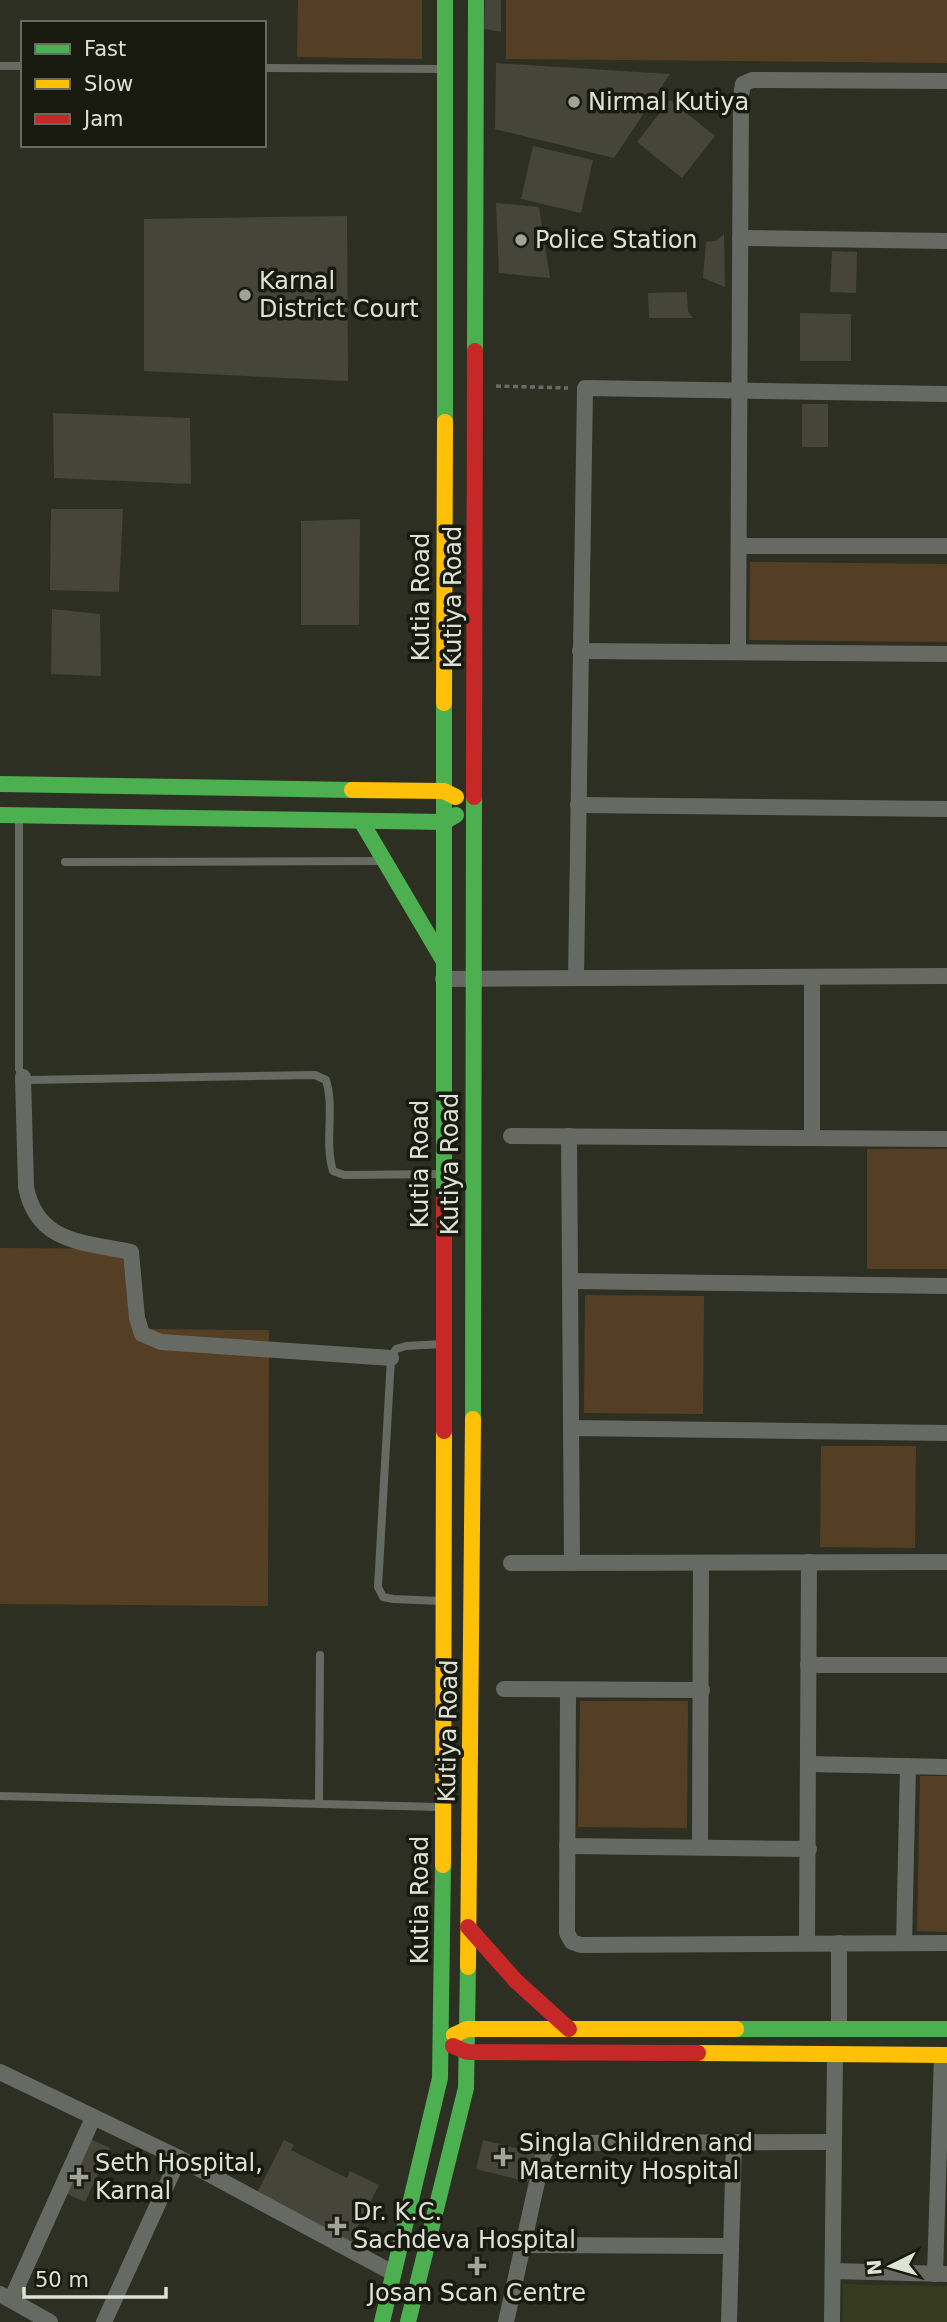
<svg xmlns="http://www.w3.org/2000/svg" width="947" height="2322" font-family="'DejaVu Sans',sans-serif">
<style>
.built{fill:#363b1f}
.green{fill:#553f24}
.building{fill:#46453a}
.lines{fill:none;stroke-linecap:round;stroke-linejoin:round}
.path{stroke:#686b65;stroke-width:3.5;stroke-dasharray:5 3.5;stroke-linecap:butt}
.lane{stroke:#666a63;stroke-width:8}
.street{stroke:#666a63;stroke-width:16}
.fast{stroke:#4caf50;stroke-width:16}
.slow{stroke:#ffc107;stroke-width:16}
.jam{stroke:#c62828;stroke-width:16}
.poi-dot{fill:#a0a396;stroke:#181a10;stroke-width:2.5}
.labels{text-anchor:middle;dominant-baseline:central;stroke-width:7;stroke-linejoin:round;paint-order:stroke}
.poi-label{font-size:24px;fill:#dee2d4;stroke:#181a10;text-anchor:start}
.street-label{font-size:24px;fill:#dee2d4;stroke:#181a10}
</style>
<rect width="100%" height="100%" fill="#2c2f22"/>
<path class="built" d="M843,2284L947,2286V2322H842Z"/>
<g class="green">
<path d="M298,0H422V59L297,57Z"/>
<path d="M506,0H947V63L506,59Z"/>
<path d="M750,562L947,564V642L749,640Z"/>
<rect x="867" y="1149" width="80" height="120"/>
<path d="M0,1248L138,1249V1329L269,1330L268,1606L0,1604Z"/>
<path d="M585,1295L704,1296L703,1414L584,1413Z"/>
<path d="M821,1446H916L915,1548L820,1547Z"/>
<path d="M580,1701H688L687,1828L578,1827Z"/>
<path d="M920,1776H947V1932L917,1931Z"/>
</g>
<g class="building">
<path d="M485,0H501V32L484,29Z"/>
<path d="M496,63L670,74L614,158L495,129Z"/>
<path d="M670,100L715,136L682,178L637,142Z"/>
<path d="M533,146L593,160L581,213L521,199Z"/>
<path d="M496,203L539,207L550,278L499,273Z"/>
<path d="M347,216L348,381L144,371V219Z"/>
<path d="M724,234L725,287L703,278L706,242L716,241Z"/>
<path d="M832,251L857,252L856,293L830,292Z"/>
<path d="M687,292L688,311L693,318H649L648,293Z"/>
<path d="M800,313L851,314V361H800Z"/>
<rect x="802" y="404" width="26" height="43"/>
<path d="M53,413L190,418L191,484L54,478Z"/>
<path d="M51,509H123L119,592L50,590Z"/>
<path d="M360,519L359,625H301V521Z"/>
<path d="M52,609L100,614L101,676L51,674Z"/>
<path d="M86,2137L110,2148L85,2202L61,2191Z"/>
<path d="M284,2140L294,2145L291,2150L347,2178L350,2171L379,2185L357,2228L362,2231L354,2247L255,2197Z"/>
<path d="M483,2140L536,2153L528,2182L476,2169Z"/>
</g>
<g class="lines">
<path class="path" d="M496,386L568,388"/>
<g class="lane">
<path d="M0,66H23"/>
<path d="M264,68L442,69"/>
<path d="M19,818V1069L23,1077L29,1080L315,1075L326,1080C335,1109 324,1141 333,1171L344,1175L443,1174"/>
<path d="M65,862L382,861"/>
<path d="M442,1601L393,1599L383,1597L378,1587L391,1358L396,1349L406,1346L443,1344"/>
<path d="M0,1796L439,1807"/>
<path d="M319,1804L320,1655"/>
</g>
<g class="street">
<path d="M740,238L947,241"/>
<path d="M739,546H947"/>
<path d="M580,651L947,654"/>
<path d="M738,652L741,96L743,84L752,80L947,81"/>
<path d="M578,805L947,809"/>
<path d="M576,978L585,388L947,394"/>
<path d="M443,979L947,976"/>
<path d="M23,1077L26,1187C37,1244 85,1242 131,1252L137,1318L142,1334L161,1342L391,1358"/>
<path d="M511,1136L947,1139"/>
<path d="M569,1136L572,1563"/>
<path d="M812,1138V977"/>
<path d="M570,1281L947,1286"/>
<path d="M571,1428L947,1433"/>
<path d="M511,1563L947,1562"/>
<path d="M808,1665H947"/>
<path d="M504,1689L702,1690"/>
<path d="M568,1690L567,1933L572,1942L581,1945L947,1943"/>
<path d="M808,1764L947,1767"/>
<path d="M567,1846L809,1849"/>
<path d="M700,1846L701,1564"/>
<path d="M807,1942L809,1562"/>
<path d="M839,1943V2028"/>
<path d="M904,1943L908,1766"/>
<path d="M0,2072L179,2158L393,2273"/>
<path d="M524,2245L731,2246"/>
<path d="M833,2271L947,2274"/>
<path d="M935,2274L942,2055"/>
<path d="M0,2294L50,2322"/>
<path d="M11,2300L93,2118"/>
<path d="M104,2322L179,2158"/>
<path d="M506,2322L543,2155L549,2146L559,2143L834,2142"/>
<path d="M729,2322L734,2142"/>
<path d="M832,2322L835,2054"/>
</g>
<g class="fast">
<path d="M475,351L476,0"/>
<path d="M445,422V0"/>
<path d="M0,784L352,790"/>
<path d="M0,815L444,822L456,815"/>
<path d="M361,821L443,960"/>
<path d="M444,1195V703"/>
<path d="M473,1419L474,797"/>
<path d="M736,2029H947"/>
<path d="M382,2322L440,2078L443,1865"/>
<path d="M408,2322L466,2088L468,1967"/>
</g>
<g class="slow">
<path d="M444,703L445,422"/>
<path d="M352,790L444,791L456,797"/>
<path d="M443,1865L444,1431"/>
<path d="M468,1967L473,1419"/>
<path d="M454,2035L467,2029H736"/>
<path d="M698,2053L947,2055"/>
</g>
<g class="jam">
<path d="M474,797L475,351"/>
<path d="M444,1431V1195"/>
<path d="M468,1927L516,1981L569,2029"/>
<path d="M453,2046L467,2052L698,2053"/>
</g>
</g>
<g class="poi-dot">
<circle cx="574" cy="102" r="7"/>
<circle cx="521" cy="240" r="7"/>
<circle cx="245" cy="295" r="7"/>
<path d="M499.5 2146.5h7v7h7v7h-7v7h-7v-7h-7v-7h7z"/>
<path d="M75.5 2166.5h7v7h7v7h-7v7h-7v-7h-7v-7h7z"/>
<path d="M333.5 2215.5h7v7h7v7h-7v7h-7v-7h-7v-7h7z"/>
<path d="M473.5 2255.5h7v7h7v7h-7v7h-7v-7h-7v-7h7z"/>
</g>
<g class="labels">
<g class="poi-label">
<text x="588" y="102">Nirmal Kutiya</text>
<text x="535" y="240">Police Station</text>
<text x="259" y="281">Karnal<tspan x="259" dy="28">District Court</tspan></text>
<text x="519" y="2143">Singla Children and<tspan x="519" dy="28">Maternity Hospital</tspan></text>
<text x="95" y="2163">Seth Hospital,<tspan x="95" dy="28">Karnal</tspan></text>
<text x="353" y="2212">Dr. K.C.<tspan x="353" dy="28">Sachdeva Hospital</tspan></text>
<text x="477" y="2293" text-anchor="middle">Josan Scan Centre</text>
</g>
<g class="street-label">
<text transform="translate(421 597) rotate(-90)">Kutia Road</text>
<text transform="translate(453 597) rotate(-90)">Kutiya Road</text>
<text transform="translate(420 1164) rotate(-90)">Kutia Road</text>
<text transform="translate(450 1164) rotate(-90)">Kutiya Road</text>
<text transform="translate(448 1731) rotate(-89)">Kutiya Road</text>
<text transform="translate(420 1900) rotate(-90)">Kutia Road</text>
</g>
</g>
<rect x="21" y="21" width="245" height="126" fill="#181a10" stroke="#676a5e" stroke-width="2"/>
<rect x="35" y="44" width="35" height="10" fill="#4caf50" stroke="#676a5e" stroke-width="2"/>
<text x="84" y="56" font-size="21" fill="#dee2d4">Fast</text>
<rect x="35" y="79" width="35" height="10" fill="#ffc107" stroke="#676a5e" stroke-width="2"/>
<text x="84" y="91" font-size="21" fill="#dee2d4">Slow</text>
<rect x="35" y="114" width="35" height="10" fill="#c62828" stroke="#676a5e" stroke-width="2"/>
<text x="84" y="126" font-size="21" fill="#dee2d4">Jam</text>
<g transform="translate(891 2266) rotate(265)" stroke="#181a10" stroke-width="5" paint-order="stroke">
<path d="M0-5L12 26L0 18L-12 26Z" fill="#dee2d4"/>
<text y="-10" font-size="19" font-weight="bold" text-anchor="middle" fill="#dee2d4">N</text>
</g>
<path d="M24 2287v10h142v-10" fill="none" stroke="#dee2d4" stroke-width="3.5"/>
<text x="35" y="2287" font-size="21" fill="#dee2d4" stroke="#181a10" stroke-width="5" paint-order="stroke">50 m</text>
</svg>
